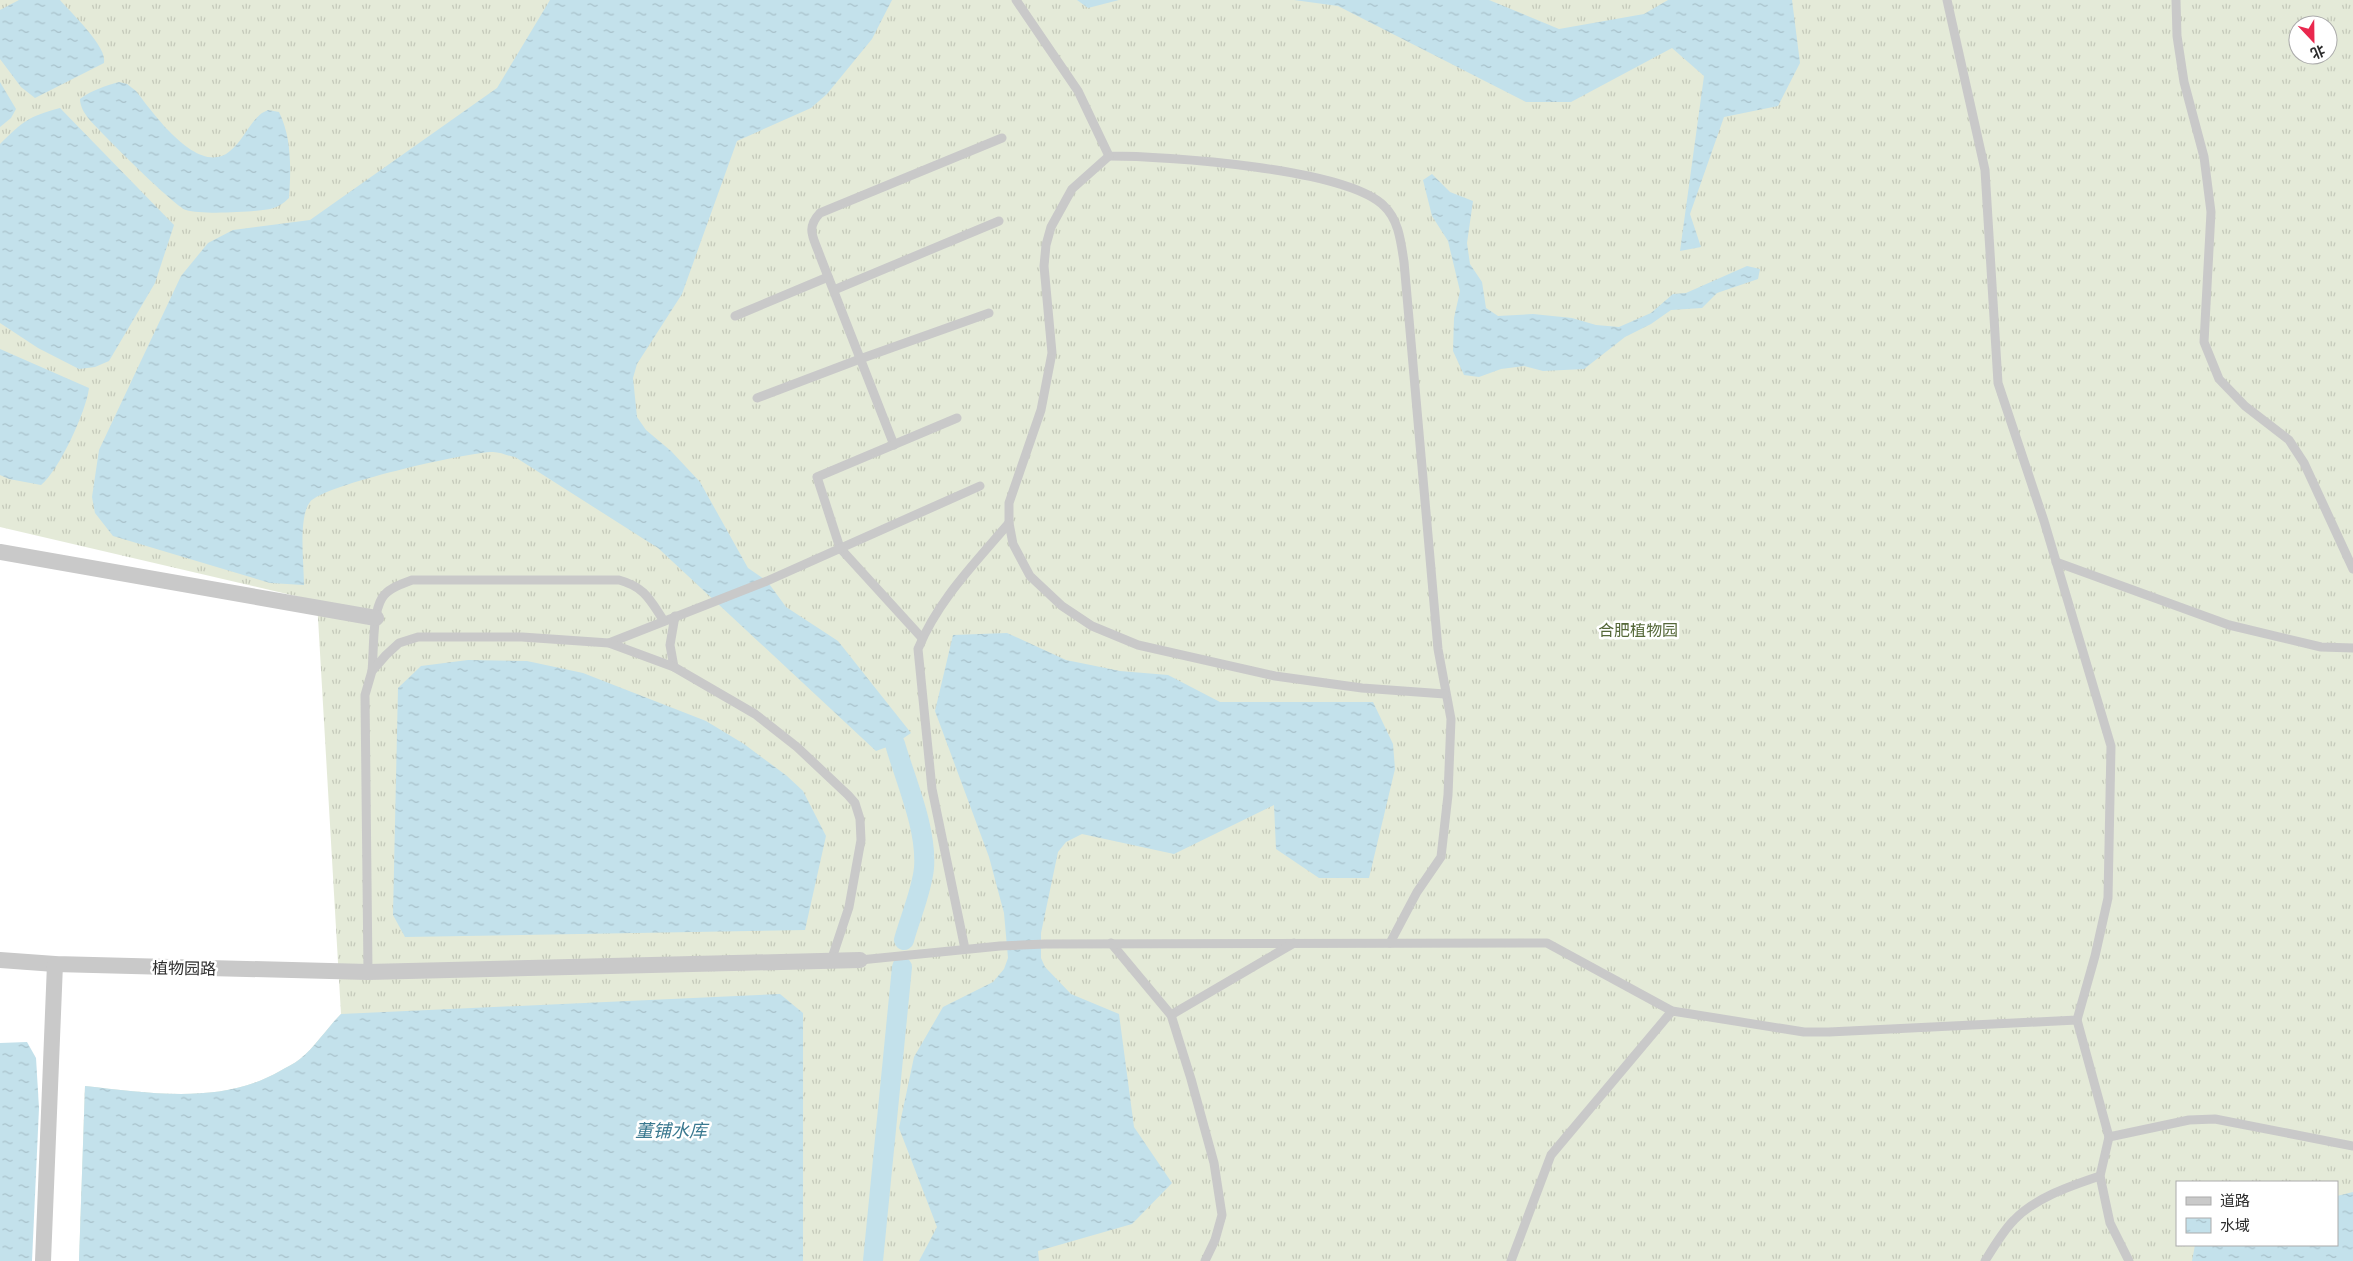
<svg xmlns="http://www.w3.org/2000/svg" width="2353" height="1261" font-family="Manrope,'Noto Sans SC',sans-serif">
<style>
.grass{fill:url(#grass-tufts);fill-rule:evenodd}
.water{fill:url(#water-ripples)}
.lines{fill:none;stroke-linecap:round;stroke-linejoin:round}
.canal{stroke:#c3e1eb;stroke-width:20}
.service{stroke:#c9c9c9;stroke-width:9}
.minor{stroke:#c9c9c9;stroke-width:16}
.labels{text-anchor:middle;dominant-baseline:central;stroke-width:5;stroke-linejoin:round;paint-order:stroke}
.park-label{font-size:16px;fill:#556839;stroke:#fff}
.street-label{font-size:16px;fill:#2c2c2c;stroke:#fff}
.water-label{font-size:18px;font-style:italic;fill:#39788f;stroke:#fff}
</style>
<defs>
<pattern id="grass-tufts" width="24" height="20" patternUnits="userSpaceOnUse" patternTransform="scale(1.25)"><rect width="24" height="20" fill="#e4ead8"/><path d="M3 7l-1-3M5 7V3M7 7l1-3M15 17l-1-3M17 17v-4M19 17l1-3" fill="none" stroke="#c4c9ba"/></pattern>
<pattern id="water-ripples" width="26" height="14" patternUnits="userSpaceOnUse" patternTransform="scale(1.25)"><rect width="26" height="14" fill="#c3e1eb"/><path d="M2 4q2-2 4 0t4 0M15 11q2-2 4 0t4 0" fill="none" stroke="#a8c1ca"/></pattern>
</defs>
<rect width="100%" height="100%" fill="#fff"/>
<path class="grass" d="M0,0H2353V1261H79L85,1086C150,1093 221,1105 280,1071C286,1067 294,1064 300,1059C315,1047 327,1028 341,1014L317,601L0,527ZM2298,25H2328V55H2298ZM2177,1182H2337V1245H2177Z"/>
<g class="water">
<path d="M19,0H60C71,13 108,47 104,63L35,98L21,87L0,59V10Z"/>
<path d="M550,0H892L872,39L827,94L811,108L737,141L682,294L637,364L633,378L637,417L646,430L671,451L700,482L748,568L767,581L786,607L838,641L911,733L895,744L876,751L658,548L515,457C508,456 500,452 493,452C467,452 323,485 310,502C298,517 304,565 304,585L270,583L113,536L95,513L92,497L99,450L181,276L208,243L233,230L310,220L497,88Z"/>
<path d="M1077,0H1119L1088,8Z"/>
<path d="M1294,0H1489L1559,29L1644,14L1668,0H1792L1800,63L1778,106L1724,117L1690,214L1701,247L1680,251L1704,76L1672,48L1571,102H1526L1338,6Z"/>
<path d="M0,82L16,109L11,118L0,127Z"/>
<path d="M119,82L127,84L136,91C153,113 199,178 230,151C243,141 249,123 262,113L268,110L279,112C292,138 291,170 289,198C283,204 278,207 270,209C253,212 202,215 186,210C175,207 100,132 89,119C84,113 80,106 80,99C92,90 105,86 119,82Z"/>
<path d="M60,108L174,225L155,283L109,361L95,367L79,369L38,348L0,323V144C22,122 29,116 60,108Z"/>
<path d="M1432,174L1450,192L1473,201L1467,243L1470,264L1482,282L1486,308L1498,316L1533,314L1572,318L1596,325L1619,327L1651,313L1673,294L1686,293L1747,266L1760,269L1758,279L1717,293L1702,308L1671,310L1651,324L1625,337L1584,369L1543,371L1524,366L1501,369L1479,377L1464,375L1453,351L1454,318L1460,291L1448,241L1432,216L1423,180Z"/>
<path d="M0,349L89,388C86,412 59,470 41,485L9,479L0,475Z"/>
<path d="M1007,633L1066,660L1120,671L1168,675L1220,702H1373L1393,744L1395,769L1369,878H1319L1276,849L1274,805L1174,854L1082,834L1066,842L1058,852L1041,933V958L1045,967L1071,994L1119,1014L1134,1127L1172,1183L1132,1224L1038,1251L1039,1261H919L937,1227L899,1128L914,1057L943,1007L993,982L1004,969L1008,958L1004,913L989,857L935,711L953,635Z"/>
<path d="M468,660L527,661L583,673L706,721L744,744L787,776L803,791L826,836L805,930L405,937L393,915L398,688L421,666Z"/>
<path d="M780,994L803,1013V1261H79L85,1086C150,1093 221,1105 280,1071C286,1067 294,1064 300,1059C315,1047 327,1028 341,1014Z"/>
<path d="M27,1042L36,1058L39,1108L32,1261H0V1043Z"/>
<path d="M2353,1192V1261H2192L2195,1245H2337V1196Z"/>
</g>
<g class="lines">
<g class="canal">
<path d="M895,744C906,782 927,829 924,868C922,890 910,918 904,940"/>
<path d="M873,1261L902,967"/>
</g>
<g class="service">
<path d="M1016,0L1078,91L1109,156C1165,156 1346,168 1384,206C1399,220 1401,243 1404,262L1438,649L1451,719L1448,795L1441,857L1417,892L1390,943"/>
<path d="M2176,0L2177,36L2184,82L2204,157L2211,212L2204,342L2219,379L2245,406L2289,440L2304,463L2353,569"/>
<path d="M1109,156L1072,189L1051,227L1046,245L1044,266L1052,353L1041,410L1009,503V523L1013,544L1030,576L1062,606L1092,626L1138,645L1275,676L1362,688L1445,694"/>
<path d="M834,290L999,221"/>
<path d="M735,316L828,277"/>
<path d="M757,398L860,359L989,313"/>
<path d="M894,445L820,256C814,238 805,229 820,213L1002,138"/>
<path d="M2056,562L2229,625L2321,647L2353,648"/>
<path d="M922,638L840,548L817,477L957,418"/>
<path d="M609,643L767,581L980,486"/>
<path d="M674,667L670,645L675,616"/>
<path d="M372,671C374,652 372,614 382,598C388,588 402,584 412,580H619C645,587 650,600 664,621"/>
<path d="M1111,943L1171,1015L1191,1079L1214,1163L1222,1215L1215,1240L1205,1261"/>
<path d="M965,949L932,789L918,649C938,600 975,563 1009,523"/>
<path d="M860,960L1000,946L1045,944L1547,943L1672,1011L1804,1032H1829L2077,1020L2095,956L2108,898L2111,746L2044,521L1998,383L1985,170L1947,0"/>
<path d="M368,972L365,695L372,671L386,655L399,643L418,637H522L609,643L674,667L755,714L797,747L848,795L855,803L860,819L861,840L849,907L831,961"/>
<path d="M1171,1015L1294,943"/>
<path d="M2077,1020L2109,1137L2100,1176L2110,1223L2129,1261"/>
<path d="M2109,1137L2189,1120L2215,1119L2353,1146"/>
<path d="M1511,1261L1551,1155L1672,1011"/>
<path d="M1985,1261C1993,1248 2003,1231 2014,1220C2036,1197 2071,1186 2100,1176"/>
</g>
<g class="minor">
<path d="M0,552L376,618"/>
<path d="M0,960L55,964L368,972L860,960"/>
<path d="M43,1261L55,964"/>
</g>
</g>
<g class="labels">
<g class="park-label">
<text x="1638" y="630">合肥植物园</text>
</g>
<g class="street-label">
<text transform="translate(184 968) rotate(1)">植物园路</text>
</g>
<g class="water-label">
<text x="671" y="1130">董铺水库</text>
</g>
</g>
<rect x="2176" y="1181" width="162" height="65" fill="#ffffff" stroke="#ababab"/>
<rect x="2186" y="1197" width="25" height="8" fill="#c9c9c9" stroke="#ababab"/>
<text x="2220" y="1206" font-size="15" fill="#2c2c2c">道路</text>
<rect x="2186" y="1218" width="25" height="15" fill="url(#water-ripples)" stroke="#ababab"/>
<text x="2220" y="1231" font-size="15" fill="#2c2c2c">水域</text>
<g transform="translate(2313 40) rotate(158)"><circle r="24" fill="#ffffff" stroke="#ababab"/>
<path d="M0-4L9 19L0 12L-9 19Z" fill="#e9284e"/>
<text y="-8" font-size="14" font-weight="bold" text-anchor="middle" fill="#2c2c2c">北</text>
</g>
</svg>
